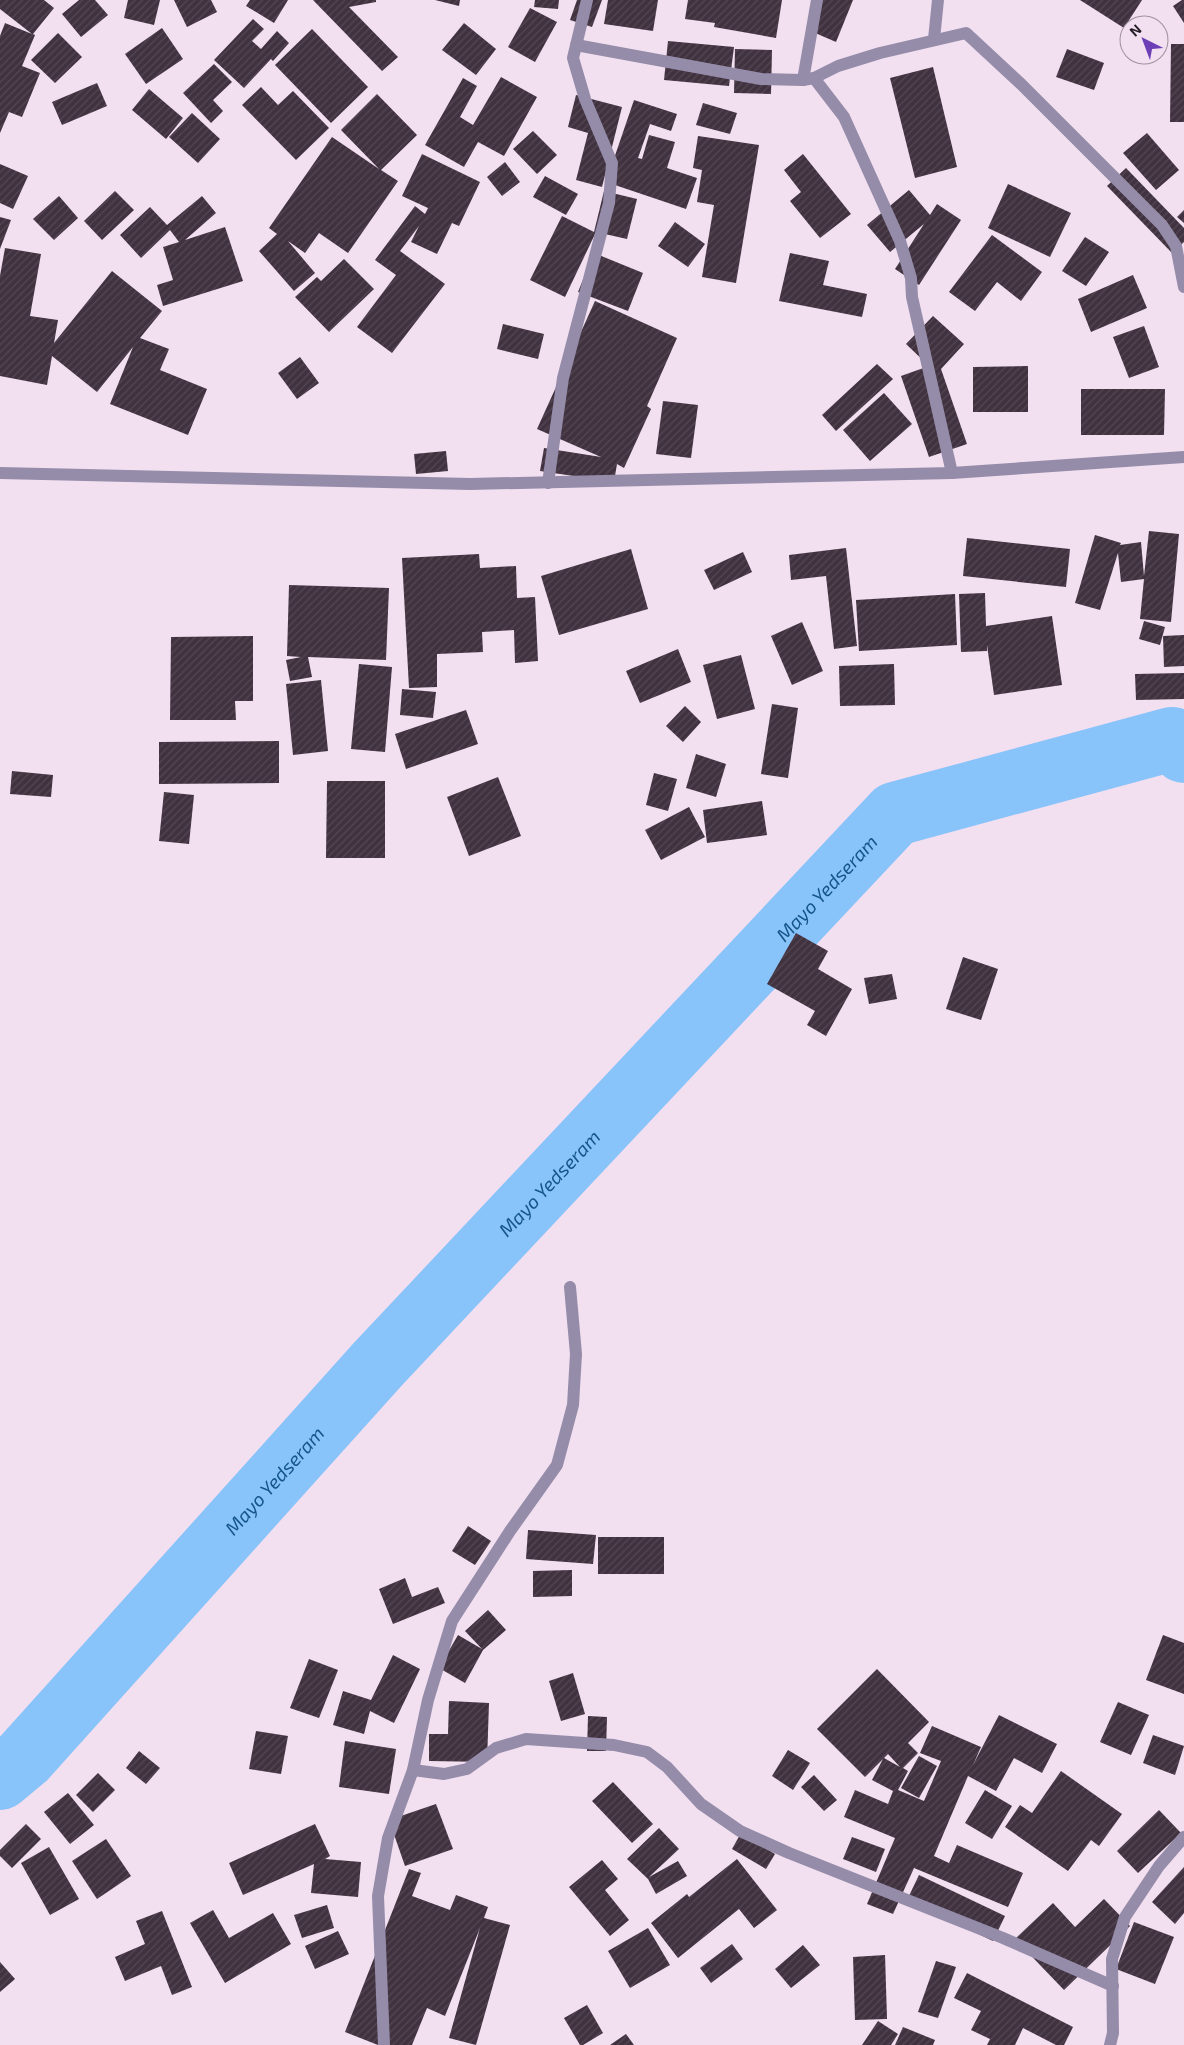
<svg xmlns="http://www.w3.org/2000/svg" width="1184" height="2045" font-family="'Exo 2',sans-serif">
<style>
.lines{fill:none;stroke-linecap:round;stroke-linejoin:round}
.river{stroke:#88c3fa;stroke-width:64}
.building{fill:url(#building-hatch);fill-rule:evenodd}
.minor{stroke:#958ca9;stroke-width:12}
.labels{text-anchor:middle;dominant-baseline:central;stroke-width:5;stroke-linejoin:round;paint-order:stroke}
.water-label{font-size:19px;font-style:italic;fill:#155688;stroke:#f2dff0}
</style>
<defs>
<pattern id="building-hatch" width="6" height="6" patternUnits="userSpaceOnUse" patternTransform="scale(1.25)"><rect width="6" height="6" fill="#413240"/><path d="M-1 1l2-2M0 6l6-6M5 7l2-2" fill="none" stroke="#544753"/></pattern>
</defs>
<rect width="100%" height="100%" fill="#f2dff0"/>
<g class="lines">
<path class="river" id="s1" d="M0,1778L24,1758L378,1364L895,814L1172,739L1184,751"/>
</g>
<g class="building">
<path d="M0,0H44L54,8L33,34L35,35L22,66L40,73L22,117L9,112L0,133V36L5,23L32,34L0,9Z"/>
<path d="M79,0H95L108,15L81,37L62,14Z"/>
<path d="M128,0H160L154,25L124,18Z"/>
<path d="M174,0H211L217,12L187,27Z"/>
<path d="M250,0H288L274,23L246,6Z"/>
<path d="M313,0H376V2L349,7L398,57L382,71Z"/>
<path d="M435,0H460L459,6Z"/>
<path d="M535,0H559L558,9L534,7Z"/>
<path d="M577,0H602L592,27L570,20Z"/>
<path d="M608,0H658L653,31L604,24Z"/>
<path d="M688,0H782L776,38L714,27L715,23L685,19Z"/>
<path d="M818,0H853L836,42L806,29Z"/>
<path d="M1080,0H1142L1124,28Z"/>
<path d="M1182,0H1184V23L1173,6Z"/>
<path d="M530,8L557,22L535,62L508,47Z"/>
<path d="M253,19L264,29L252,41L261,49L277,31L289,43L273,61L271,59L244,88L214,60Z"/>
<path d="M464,23L496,49L476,75L442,50Z"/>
<path d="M162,28L183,59L146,84L125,54Z"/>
<path d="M312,29L368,87L331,123L275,65Z"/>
<path d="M58,33L82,57L55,83L31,60Z"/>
<path d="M668,41L734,47L729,86L664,80Z"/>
<path d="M1171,44H1184V122H1170Z"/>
<path d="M735,49L772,50L771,94L734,93Z"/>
<path d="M1067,49L1104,63L1094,90L1056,77Z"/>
<path d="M214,64L232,82L213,100L223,111L211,123L183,93Z"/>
<path d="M933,67L957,167L915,178L890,78Z"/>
<path d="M501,77L537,97L504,156L478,142L464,167L425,145L463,78L477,86L460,117L473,125Z"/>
<path d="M97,83L107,106L62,125L52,102Z"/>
<path d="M261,87L278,105L293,91L329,128L296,160L242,105Z"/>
<path d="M149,89L183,118L166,139L132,110Z"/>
<path d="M377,94L417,135L381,170L398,181L348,253L319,233L305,253L288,241L315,273L294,291L259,251L277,234L269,228L332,137L379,169L341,130Z"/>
<path d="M576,95L622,107L602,187L576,180L588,133L568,127Z"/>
<path d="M634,100L677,114L671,131L650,124L638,158L642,159L649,135L675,142L667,168L697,178L686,209L606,182Z"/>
<path d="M703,103L737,113L730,134L696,125Z"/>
<path d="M192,113L220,139L198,163L169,137Z"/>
<path d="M533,131L557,155L537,174L513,149Z"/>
<path d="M1147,133L1179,170L1156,190L1123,153Z"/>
<path d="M698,136L759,145L736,283L702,277L714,205L697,202L702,170L693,168Z"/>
<path d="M422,154L480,182L459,226L452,223L437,254L411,242L419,226L400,251L445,284L392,353L357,327L396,275L375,260L415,206L425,214L428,208L402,196Z"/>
<path d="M803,154L851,214L820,238L790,201L801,192L784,170Z"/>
<path d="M505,162L520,182L502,196L487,177Z"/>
<path d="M0,164L28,176L13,209L0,203Z"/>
<path d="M1126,168L1184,228V242L1172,253L1107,186Z"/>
<path d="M545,176L578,194L566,215L533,197Z"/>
<path d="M1008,184L1071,213L1050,257L988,228Z"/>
<path d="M909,190L930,215L937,204L961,220L919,285L895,269L924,224L890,252L867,225Z"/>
<path d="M115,191L134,210L102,240L84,221Z"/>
<path d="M604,191L637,199L627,239L596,232L565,297L530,280L562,216L594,232Z"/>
<path d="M59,196L78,218L54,240L33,219Z"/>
<path d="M202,196L216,213L185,240L225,227L243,281L163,306L157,285L173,280L163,247L179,242L170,230L141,258L120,235L150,207L167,225Z"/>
<path d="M1184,210V223L1177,217Z"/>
<path d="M0,217L11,220L0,249Z"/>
<path d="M675,222L705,244L688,267L658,246Z"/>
<path d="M992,235L1042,272L1021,301L997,282L975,311L949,292Z"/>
<path d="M1085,237L1109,252L1086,286L1062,271Z"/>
<path d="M5,248L41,254L30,316L58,320L54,343L112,271L162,311L140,338L169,349L160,370L207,389L188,435L110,404L133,347L97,392L52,356L47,385L0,376V276Z"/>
<path d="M594,253L643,273L628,311L578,292Z"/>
<path d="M790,253L829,261L823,285L867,294L862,317L779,301Z"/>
<path d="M344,259L374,289L329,332L295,297L317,277L321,281Z"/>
<path d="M1133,275L1147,308L1091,332L1078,299Z"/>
<path d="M595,301L677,338L647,406L651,409L624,468L617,464L614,482L540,471L544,448L601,457L537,429Z"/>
<path d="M933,316L964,344L941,369L967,444L929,457L901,376L929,366L906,344Z"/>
<path d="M503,324L544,334L538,359L497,349Z"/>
<path d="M1144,326L1159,367L1129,378L1113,337Z"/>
<path d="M300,357L319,383L297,399L278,373Z"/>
<path d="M877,364L893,379L836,431L822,415Z"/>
<path d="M1028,366V412H973V367Z"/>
<path d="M1081,389H1165L1164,435H1081Z"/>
<path d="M884,393L912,424L870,461L843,430Z"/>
<path d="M663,401L698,405L691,458L656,454Z"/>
<path d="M446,451L448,471L416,474L414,454Z"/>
<path d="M1149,531L1179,534L1171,622L1140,619L1144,579L1121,582L1118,553L1100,610L1075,603L1095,535L1121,543L1120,545L1141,542L1144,576Z"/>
<path d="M967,538L1070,549L1066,587L963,576Z"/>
<path d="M846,548L857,646L834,649L826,576L791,580L789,555Z"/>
<path d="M631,549L648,609L559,635L541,576Z"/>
<path d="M743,552L752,572L714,590L704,570Z"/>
<path d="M479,554L480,568L516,566L517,598L535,597L538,661L515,663L514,630L482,632L483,652L437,654V687L409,688L402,558Z"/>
<path d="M289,585L389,588L386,660L308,657L312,677L290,681L286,660L301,657L287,656Z"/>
<path d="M985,593L986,626L1052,616L1062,685L994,695L987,645V651L961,652L959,594Z"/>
<path d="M955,594L957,645L859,651L856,600Z"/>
<path d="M1144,621L1165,627L1160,645L1139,639Z"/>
<path d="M802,622L823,671L792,685L771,636Z"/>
<path d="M1184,635V666L1164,667L1163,636Z"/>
<path d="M253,636V701H235L236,720H170L171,637Z"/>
<path d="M678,649L691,682L640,703L626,671Z"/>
<path d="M741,655L755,709L717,719L703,665Z"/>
<path d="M359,664L392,667L385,752L351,749Z"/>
<path d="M894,664L895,705L840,706L839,666Z"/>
<path d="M1184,673V699L1136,700L1135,674Z"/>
<path d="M321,680L328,751L293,755L286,684Z"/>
<path d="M402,689L436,692L433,718L400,715Z"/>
<path d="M772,704L798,708L788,778L761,774Z"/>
<path d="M685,706L701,722L683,742L666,726Z"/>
<path d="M466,710L478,744L406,769L395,734Z"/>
<path d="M279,741V783L159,784V742Z"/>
<path d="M696,754L726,764L716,797L686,788Z"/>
<path d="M12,771L53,775L51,797L10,794Z"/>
<path d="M654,773L677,779L668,811L646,805Z"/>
<path d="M498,777L521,836L469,856L447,797Z"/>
<path d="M327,781H385V858H326Z"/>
<path d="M164,792L194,795L189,844L159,841Z"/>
<path d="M762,801L767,835L707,843L703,810Z"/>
<path d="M689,807L705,837L661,860L645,830Z"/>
<path d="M796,933L828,951L818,969L852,989L826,1036L807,1025L815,1011L767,984Z"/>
<path d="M963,957L998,969L981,1020L946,1009Z"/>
<path d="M892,974L897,999L869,1004L864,978Z"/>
<path d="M468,1526L491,1541L475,1565L452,1551Z"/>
<path d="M528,1530L596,1535L593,1564L526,1559Z"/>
<rect x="598" y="1537" width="66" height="37"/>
<path d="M572,1570V1596L533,1597V1571Z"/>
<path d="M405,1578L412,1597L438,1587L445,1603L393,1624L379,1589Z"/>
<path d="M488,1610L506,1630L483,1650L465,1683L439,1668L458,1635L482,1649L465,1631Z"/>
<path d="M1163,1635L1184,1643V1694L1146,1680Z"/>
<path d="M393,1655L420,1669L394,1723L370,1711L364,1734L333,1725L343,1691L371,1700Z"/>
<path d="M309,1659L338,1670L319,1718L290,1708Z"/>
<path d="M877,1669L929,1722L908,1743L918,1753L903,1768L908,1771L898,1790L924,1801L941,1761L920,1753L932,1726L981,1747L973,1765L999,1715L1057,1744L1042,1773L1014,1758L996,1791L968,1776L934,1856L949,1863L957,1845L1023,1873L1008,1907L914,1868L893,1914L867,1904L895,1838L844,1817L855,1790L888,1804L893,1791L872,1780L883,1759L865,1777L817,1729ZM888,1754L900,1767L884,1758Z"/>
<path d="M573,1673L585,1714L561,1721L549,1681Z"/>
<path d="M449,1701L489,1703L487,1762L429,1761V1734H448Z"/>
<path d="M1118,1702L1149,1715L1131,1755L1100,1742Z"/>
<path d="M588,1716L607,1717L606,1751H587Z"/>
<path d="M256,1731L288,1736L281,1774L249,1769Z"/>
<path d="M1153,1735L1184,1746L1175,1775L1143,1763Z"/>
<path d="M345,1741L396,1749L389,1794L339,1787Z"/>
<path d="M788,1750L810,1763L793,1790L772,1776Z"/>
<path d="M139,1751L160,1768L146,1784L126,1768Z"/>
<path d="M919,1756L937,1766L919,1798L901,1788Z"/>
<path d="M1061,1771L1122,1814L1099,1846L1091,1840L1068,1871L1005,1827L1020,1805L1032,1813Z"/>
<path d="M98,1773L115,1790L93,1812L76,1795Z"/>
<path d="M814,1775L837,1800L824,1811L801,1787Z"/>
<path d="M613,1782L653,1824L632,1843L592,1801Z"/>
<path d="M985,1790L1012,1806L992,1839L965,1823Z"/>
<path d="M68,1793L94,1825L70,1844L44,1812Z"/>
<path d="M436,1804L453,1849L405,1866L389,1820Z"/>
<path d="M1159,1810L1181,1833L1138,1873L1117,1851Z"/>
<path d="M26,1824L41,1839L12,1868L0,1856V1850Z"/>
<path d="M315,1824L330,1856L325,1859L361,1862L358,1897L311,1893L314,1864L243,1895L229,1863Z"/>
<path d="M659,1828L679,1849L649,1877L678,1861L687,1876L656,1894L648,1879L627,1859Z"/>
<path d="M741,1833L775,1854L766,1869L732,1849Z"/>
<path d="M852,1837L885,1849L876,1872L843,1859Z"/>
<path d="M106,1839L131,1876L97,1899L72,1861Z"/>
<path d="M49,1847L79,1899L50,1915L21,1863Z"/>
<path d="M737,1859L777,1910L754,1928L739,1909L678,1958L651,1923L687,1894L689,1897Z"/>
<path d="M602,1860L618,1879L605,1890L629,1920L610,1936L569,1887Z"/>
<path d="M1184,1867V1913L1175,1924L1152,1902Z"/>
<path d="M409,1869L421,1873L412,1896L450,1910L456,1895L488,1907L484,1918L510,1925L476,2045L449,2038L480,1928L445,2016L427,2008L412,2045H378L345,2032Z"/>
<path d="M919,1875L1005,1916L993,1941L907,1900Z"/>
<path d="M1104,1899L1130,1926L1064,1990L1015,1939L1053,1903L1075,1927Z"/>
<path d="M327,1905L334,1928L302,1938L294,1915Z"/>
<path d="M213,1910L229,1938L273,1913L291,1944L225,1983L190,1923Z"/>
<path d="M162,1911L192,1987L172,1995L161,1966L125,1981L115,1957L145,1944L136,1921Z"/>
<path d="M1134,1922L1174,1937L1155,1984L1116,1969Z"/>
<path d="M648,1928L670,1965L630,1988L608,1951Z"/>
<path d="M338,1931L349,1954L315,1969L305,1946Z"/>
<path d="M732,1944L743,1959L711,1983L700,1968Z"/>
<path d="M803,1945L820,1965L791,1988L775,1969Z"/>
<path d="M885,1955L887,2019L855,2020L853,1957Z"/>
<path d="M936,1961L956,1967L938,2018L918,2012Z"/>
<path d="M0,1962L15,1979L0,1992Z"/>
<path d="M967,1973L1073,2027L1064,2045H1056L1023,2028L1015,2045H987L990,2039L971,2030L981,2011L954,1998Z"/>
<path d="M587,2005L603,2033L583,2045H580L564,2018Z"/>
<path d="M878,2021L898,2034L891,2045H862Z"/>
<path d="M903,2027L935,2040L933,2045H895Z"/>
<path d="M626,2034L634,2045H610Z"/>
</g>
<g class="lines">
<g class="minor">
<path d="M934,39L938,0"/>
<path d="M576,45L761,79L803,80L814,78L838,66L880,53L966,33L1021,84L1162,225L1176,246L1184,287"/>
<path d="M814,78L844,117L900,241L911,278L912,297L952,473"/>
<path d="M803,80L817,0"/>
<path d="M0,473L470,484L952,473L1184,457"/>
<path d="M548,483L563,378L609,203L612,163L585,99L573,58L587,0"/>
<path d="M413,1770L444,1774L467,1769L496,1748L526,1739L614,1745L647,1752L667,1767L701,1804L740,1831L789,1853L1003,1938L1113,1986"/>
<path d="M384,2045L378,1896L388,1838L413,1770L428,1700L452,1621L510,1531L557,1465L573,1405L576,1354L570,1287"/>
<path d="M1110,2045L1113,2033L1112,1959L1125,1917L1159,1866L1184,1837"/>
</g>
</g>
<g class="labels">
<g class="water-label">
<text stroke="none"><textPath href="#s1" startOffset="1215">Mayo Yedseram</textPath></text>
<text stroke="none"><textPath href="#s1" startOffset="810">Mayo Yedseram</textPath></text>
<text stroke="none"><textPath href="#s1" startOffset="405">Mayo Yedseram</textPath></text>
</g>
</g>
<g transform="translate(1144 40) rotate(318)"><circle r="24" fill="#f2dff0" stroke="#9f919e"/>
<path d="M0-4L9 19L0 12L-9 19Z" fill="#6c3fb6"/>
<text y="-8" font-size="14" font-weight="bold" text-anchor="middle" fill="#231c23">N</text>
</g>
</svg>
